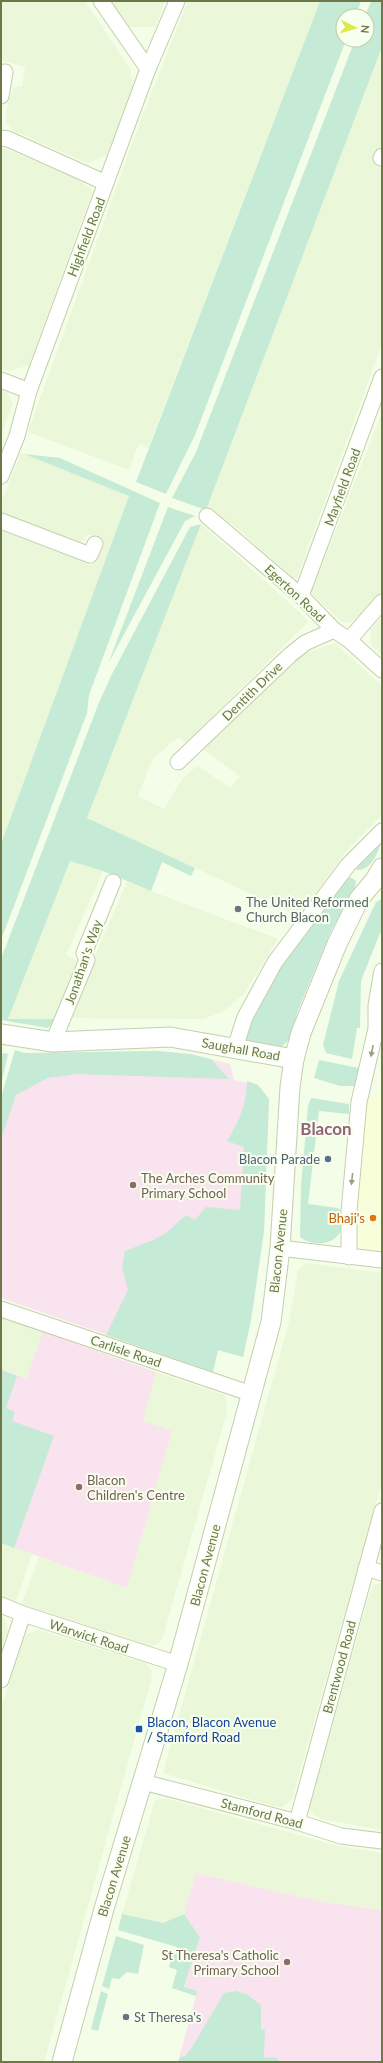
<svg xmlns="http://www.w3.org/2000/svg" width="383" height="2063" font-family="Lato,sans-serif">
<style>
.residential{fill:#eaf7d8}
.commercial{fill:#f8fdda}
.education{fill:#f9e3ef}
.green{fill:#c5ebd6}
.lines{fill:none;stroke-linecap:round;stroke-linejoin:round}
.minor-casing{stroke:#c5cfac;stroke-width:17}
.tertiary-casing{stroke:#c5cfac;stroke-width:21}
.minor{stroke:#fff;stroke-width:15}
.tertiary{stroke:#fff;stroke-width:19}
.oneway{fill:#9aa080}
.worship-dot{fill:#6b7280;stroke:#f7ffee;stroke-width:1.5}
.service-dot{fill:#5c6f8a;stroke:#f7ffee;stroke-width:1.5}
.education-dot{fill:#8d6e63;stroke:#f7ffee;stroke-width:1.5}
.food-dot{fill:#e8710a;stroke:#f7ffee;stroke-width:1.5}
.transit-dot{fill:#1a4fb4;stroke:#f7ffee;stroke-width:1.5}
.labels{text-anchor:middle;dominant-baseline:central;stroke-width:4;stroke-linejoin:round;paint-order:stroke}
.street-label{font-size:13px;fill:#6e774a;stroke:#f7ffee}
.worship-label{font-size:13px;fill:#5b616d;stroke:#f7ffee;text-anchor:start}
.service-label{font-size:13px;fill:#4e5e75;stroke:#f7ffee;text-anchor:end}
.education-label{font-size:13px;fill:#785e54;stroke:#f7ffee;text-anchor:start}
.food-label{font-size:13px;fill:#c56008;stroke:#f7ffee;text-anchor:end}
.transit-label{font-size:13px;fill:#164399;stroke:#f7ffee;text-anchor:start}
.district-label{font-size:17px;font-weight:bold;fill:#94627a;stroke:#f7ffee}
</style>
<rect width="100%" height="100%" fill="#f3fde7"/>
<g class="residential">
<path d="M1,1H85L130,69L133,88L106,156L87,163L14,131L6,123L8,103L13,88L22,86L25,67L1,60Z"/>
<path d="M111,1H165L155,27H128Z"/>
<path d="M188,1H320L148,448L139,443L129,470L28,432L140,122Z"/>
<path d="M382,47V344L296,580L233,525L206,510Z"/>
<path d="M1,149H6L77,179L91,189L92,193L29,365L9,371L1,368Z"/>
<path d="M1,387L4,388L13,403L1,436Z"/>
<path d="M382,413V592L360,618L349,622H342L311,593Z"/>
<path d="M21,453L129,496L1,844V530L91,565L101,539L87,534L85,540L79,542H73L1,512V503Z"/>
<path d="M201,524L309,621L186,743L179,737L153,758L138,796L164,809L182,779L197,766L231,788L240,776L203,749L298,656L335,643L382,686V815L346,851L299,916L87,818Z"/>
<path d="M382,617V655L371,645V629Z"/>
<path d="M70,861L103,871L66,955L80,962L55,1019L8,1020Z"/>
<path d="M127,882L278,939L243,995L222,1012L203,1019L68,1018Z"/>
<path d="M306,1263L382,1273V1482L292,1799L282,1807L273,1806L163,1773L289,1322L298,1270Z"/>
<path d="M1,1318L43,1332L26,1379L1,1370Z"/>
<path d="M156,1372L224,1395L227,1402V1412L162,1640L157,1644L150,1646L22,1604L39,1557L127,1588L172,1431L143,1421Z"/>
<path d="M1,1543L32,1554L16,1602L1,1596Z"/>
<path d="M382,1583V1830L322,1819L315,1815L309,1808L369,1596L374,1585Z"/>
<path d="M1,1616L3,1617L8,1629L1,1651Z"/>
<path d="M39,1630L145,1663L152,1670L151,1680L44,2062H1V1708L26,1634Z"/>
<path d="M165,1798L338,1846L382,1853V1910L323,1902L197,1873L184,1914L163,1923L122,1914L155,1801Z"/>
</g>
<path class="commercial" d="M382,1092V1253L367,1251L358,1245L354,1236L353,1196L368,1100Z"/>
<g class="education">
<path d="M157,1051L190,1054L230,1064L234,1080L258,1085L269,1099L264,1231L251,1320L243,1357L218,1350L213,1372L1,1298V1138L25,1053Z"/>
<path d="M43,1332L156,1372L143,1421L172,1431L127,1588L1,1543V1369L26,1379Z"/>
<path d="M196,1873L323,1902L382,1910V2062H178L197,1992L184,1987L200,1937L184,1914Z"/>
</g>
<g class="green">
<path d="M320,1H361L356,16H343V40H346L195,435L166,494L136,482Z"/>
<path d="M371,1H382V47L206,510L172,498L196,452L355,40H367V16H365Z"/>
<path d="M24,454L60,458L160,503L89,695L87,713L1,940V844L129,496Z"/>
<path d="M168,507L195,516L185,521L108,664Z"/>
<path d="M201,524L87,818L195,868L191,876L162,862L151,891L103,871L70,861L8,1019H55L48,1028L1,1020V959L98,705L111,676L190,527Z"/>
<path d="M382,835C382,847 371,872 357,870L355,867Z"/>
<path d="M346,877L352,878L356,881L355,888L331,931L298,1010L290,1039L280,1048L244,1045L248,1022L256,1002L290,952Z"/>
<path d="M382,899V933H380L361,981L360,1028H357L352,1059L326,1053L323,1045L339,981L376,902Z"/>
<path d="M15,1050L25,1053L157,1051L190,1054L211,1059L229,1079L77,1074L48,1078L16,1095L1,1139V1097Z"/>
<path d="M4,1053L8,1054L1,1085V1055Z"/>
<path d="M319,1060L359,1068L355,1086H340L314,1078Z"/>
<path d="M247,1081L258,1085L269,1099L264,1231L251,1320L243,1357L218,1350L213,1372L106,1335L128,1290L122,1267L125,1251L153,1240L166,1233L186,1215L195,1220L206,1207L240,1210L244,1147L227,1141C240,1119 246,1107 247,1081Z"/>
<path d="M311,1098L349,1104V1114L319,1111L308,1204L338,1208L343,1212C343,1217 343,1223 342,1228C336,1246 313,1247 300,1237L301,1186L308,1106Z"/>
<path d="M1,1370L17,1376L6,1408L15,1412L12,1421L54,1436L14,1548L1,1543Z"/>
<path d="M122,1914L163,1923L184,1914L200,1937L184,1987L197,1991L196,1996L172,1988L177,1970L169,1967L172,1954H176L177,1947L118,1930Z"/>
<path d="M116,1936L144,1945L138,1974L127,1972L119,1979L112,1978L109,1989L102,1986Z"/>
<path d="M101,1991L108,1994L98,2031L91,2029Z"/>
<path d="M236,1991L246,1994L261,2005V2030H265L264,2057L278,2058L279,2062H178L180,2057L185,2056L191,2049L224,1993Z"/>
</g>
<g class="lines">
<defs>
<g id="minor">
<path d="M101,1L148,69"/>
<path d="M1,96L5,72"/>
<path d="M1,138L8,139L106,183"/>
<path d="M381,158L382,156"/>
<path d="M1,380L29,391"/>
<path d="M1,476L17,436L29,391L148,69L177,1"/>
<path d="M207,516L301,596L334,630L349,640L382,670"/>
<path d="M1,521L90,555L95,544"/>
<path d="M301,596L382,377"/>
<path d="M349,640L382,602"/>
<path d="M178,762L290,655L305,643L334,630"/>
<path d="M53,1042L87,960L84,953L113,882"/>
<path d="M235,1048L245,1017L275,962L348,865L382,831"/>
<path d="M280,1248L382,1260"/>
<path d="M349,1257V1211L359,1102L376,1029V1005L382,971"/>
<path d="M1,1309L252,1394"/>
<path d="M366,1568L382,1573"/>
<path d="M1,1605L23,1614L178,1664"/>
<path d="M1,1680L23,1614"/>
<path d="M143,1782L297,1822L341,1836L382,1841"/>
<path d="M297,1822L382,1511"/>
</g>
<g id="tertiary">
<path d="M1,1034L53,1042L170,1037L294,1059"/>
<path d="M62,2062L104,1909L178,1664L271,1322L280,1248L290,1087L294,1059L301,1033L337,944L359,899L375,880L382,868"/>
</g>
</defs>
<use href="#minor" class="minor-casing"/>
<use href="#tertiary" class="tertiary-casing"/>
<use href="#minor" class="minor"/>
<use href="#tertiary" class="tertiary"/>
</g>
<defs><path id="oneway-solid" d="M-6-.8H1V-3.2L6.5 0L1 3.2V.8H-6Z"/></defs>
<g class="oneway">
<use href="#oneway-solid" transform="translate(372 1051) rotate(101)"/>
<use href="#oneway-solid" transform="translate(352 1179) rotate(96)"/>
</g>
<g class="worship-dot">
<circle cx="238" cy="909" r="4"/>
<circle cx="126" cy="2017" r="4"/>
</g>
<circle class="service-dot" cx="328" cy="1159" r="4"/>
<g class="education-dot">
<circle cx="133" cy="1185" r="4"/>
<circle cx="79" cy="1487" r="4"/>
<circle cx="287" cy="1962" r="4"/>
</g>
<circle class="food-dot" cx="373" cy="1218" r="4"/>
<rect class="transit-dot" x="135" y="1725" width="8" height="8" rx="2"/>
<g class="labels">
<g class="street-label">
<text transform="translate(86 237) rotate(-69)">Highfield Road</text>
<text transform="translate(342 487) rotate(-70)">Mayfield Road</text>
<text transform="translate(295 593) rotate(43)">Egerton Road</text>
<text transform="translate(252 691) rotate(-44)">Dentith Drive</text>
<text transform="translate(83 962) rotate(-71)">Jonathan's Way</text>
<text transform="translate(241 1049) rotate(10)">Saughall Road</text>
<text transform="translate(278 1251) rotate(-84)">Blacon Avenue</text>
<text transform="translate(126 1351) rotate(19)">Carlisle Road</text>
<text transform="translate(205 1565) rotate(-75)">Blacon Avenue</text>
<text transform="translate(89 1636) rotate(18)">Warwick Road</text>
<text transform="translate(339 1667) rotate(-75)">Brentwood Road</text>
<text transform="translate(262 1813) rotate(15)">Stamford Road</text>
<text transform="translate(114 1876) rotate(-73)">Blacon Avenue</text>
</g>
<g class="worship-label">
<text x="246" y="902">The United Reformed<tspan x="246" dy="15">Church Blacon</tspan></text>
<text x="134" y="2017">St Theresa's</text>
</g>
<g class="service-label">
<text x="320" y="1159">Blacon Parade</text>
</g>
<g class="education-label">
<text x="141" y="1178">The Arches Community<tspan x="141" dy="15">Primary School</tspan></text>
<text x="87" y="1480">Blacon<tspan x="87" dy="15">Children's Centre</tspan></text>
<text x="279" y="1955" text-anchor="end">St Theresa's Catholic<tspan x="279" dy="15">Primary School</tspan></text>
</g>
<g class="food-label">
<text x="365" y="1218">Bhaji's</text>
</g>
<g class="transit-label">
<text x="147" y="1722">Blacon, Blacon Avenue<tspan x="147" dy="15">/ Stamford Road</tspan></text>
</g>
<g class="district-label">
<text x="326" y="1128">Blacon</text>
</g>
</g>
<rect width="383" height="2063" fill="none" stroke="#6e774a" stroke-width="4"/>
<g transform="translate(355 28) rotate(96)"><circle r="19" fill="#f7ffee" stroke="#c0c9ac"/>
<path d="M0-3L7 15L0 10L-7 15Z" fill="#dce94a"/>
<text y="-6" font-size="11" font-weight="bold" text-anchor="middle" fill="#6e774a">N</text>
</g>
</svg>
